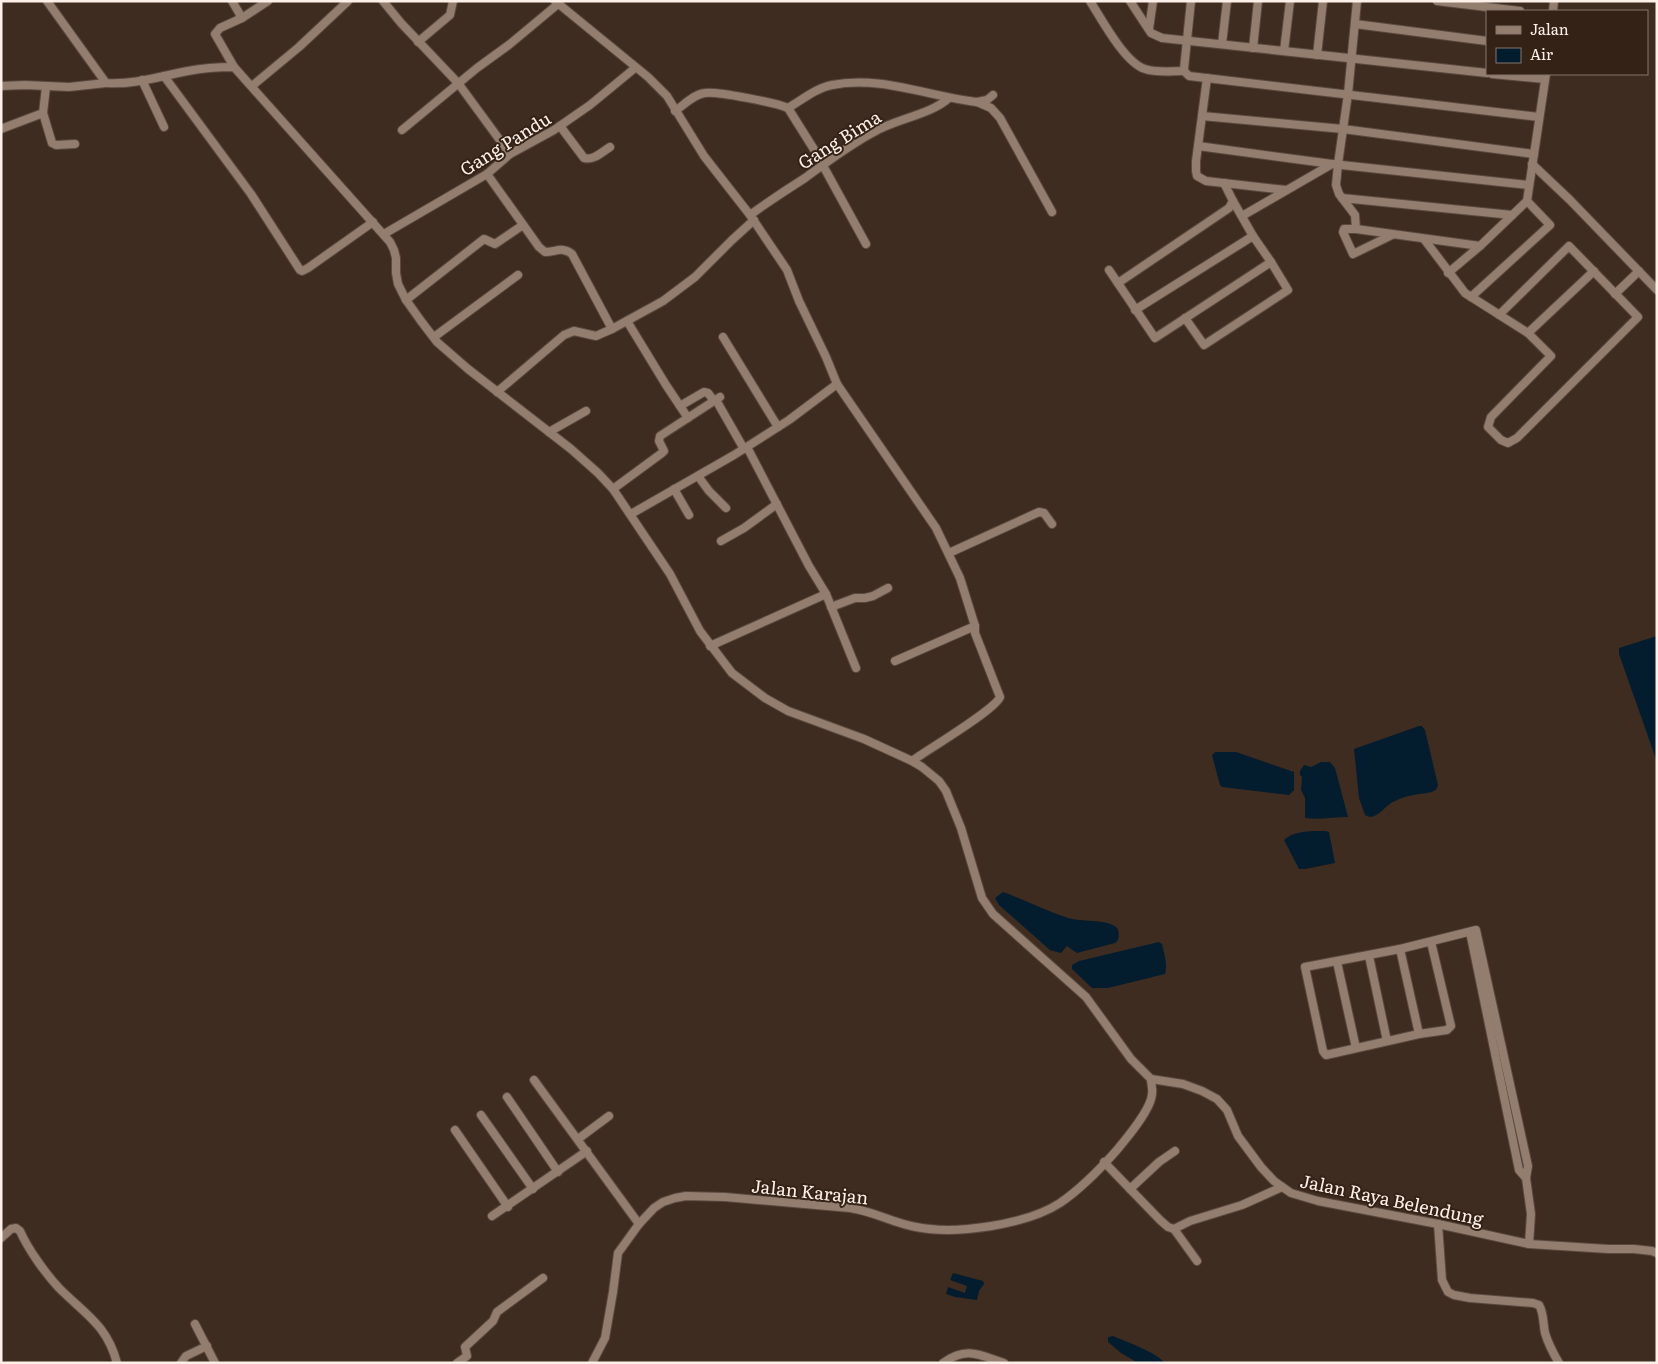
<svg xmlns="http://www.w3.org/2000/svg" width="1658" height="1364" font-family="Literata,serif">
<style>
.water{fill:#031d2f}
.lines{fill:none;stroke-linecap:round;stroke-linejoin:round}
.minor-casing{stroke:#59493f;stroke-width:10}
.minor{stroke:#937d6f;stroke-width:8}
.labels{text-anchor:middle;dominant-baseline:central;stroke-width:4;stroke-linejoin:round;paint-order:stroke}
.street-label{font-size:18px;fill:#fdf0e8;stroke:#342216}
</style>
<rect width="100%" height="100%" fill="#3f2c20"/>
<g class="water">
<path d="M1657,636V762L1619,654V648Z"/>
<path d="M1419,726H1422L1425,730L1438,785C1437,788 1437,789 1434,791C1428,794 1420,793 1414,795C1407,796 1401,798 1395,801C1383,806 1377,822 1365,815L1359,798L1354,749Z"/>
<path d="M1215,752H1236L1294,772V790L1289,795L1222,787L1220,785L1212,755Z"/>
<path d="M1321,762H1330L1335,768L1348,817C1334,817 1320,820 1305,818V798L1301,790L1302,777L1300,775V771L1304,765L1311,767Z"/>
<path d="M1326,831L1329,832L1335,863L1305,869H1299L1284,840C1295,830 1312,831 1326,831Z"/>
<path d="M1003,892C1025,900 1046,911 1068,918C1083,922 1102,919 1115,926C1120,930 1119,935 1118,940L1115,943L1077,953L1067,946L1061,953L1050,950L999,905L995,898Z"/>
<path d="M1159,942L1162,944C1164,953 1168,965 1165,974L1108,988H1092L1072,969V965L1079,961Z"/>
<path d="M953,1273L983,1281L984,1284L979,1291L977,1300L955,1297L946,1294L948,1287L965,1293L967,1286L950,1280Z"/>
<path d="M1113,1336C1127,1342 1156,1352 1165,1363H1138L1121,1353L1108,1342V1337Z"/>
</g>
<g class="lines">
<defs>
<g id="minor">
<path d="M47,1L106,83C134,85 161,76 188,71C203,68 219,67 234,67L390,242L394,250L396,258V273L398,284L406,300L421,321L437,342L468,369L571,449L598,473L613,489L670,574L700,631L732,673L765,698L788,711L864,739L912,761L922,767L939,781L946,791L961,828L982,898L993,914L1086,997L1131,1059L1151,1079L1183,1084L1202,1091L1217,1099L1227,1110L1238,1136L1261,1167L1274,1181L1291,1193L1318,1201L1438,1224L1529,1244L1608,1249H1634L1652,1251L1657,1253"/>
<path d="M232,1L242,18L220,28L215,34L234,67"/>
<path d="M383,1L401,23L458,83L510,154"/>
<path d="M555,1L648,77L667,96L704,156L750,215L787,270L799,301L826,357L837,384L936,528L960,578L975,626V633L1000,697C995,710 927,750 912,761"/>
<path d="M1090,1C1102,20 1125,63 1145,69C1157,73 1172,71 1184,71"/>
<path d="M1130,1L1151,33L1162,38L1487,73"/>
<path d="M1191,1L1184,69L1185,72L1189,76L1539,117"/>
<path d="M1357,1L1348,94L1338,164L1336,185L1339,194L1355,215L1356,229L1480,246L1527,201L1546,74"/>
<path d="M1437,1L1520,11"/>
<path d="M1553,11L1554,1"/>
<path d="M242,18L268,1"/>
<path d="M1355,24L1487,41"/>
<path d="M1149,29L1153,1"/>
<path d="M418,42L450,15L453,1"/>
<path d="M1222,44L1227,1"/>
<path d="M1253,48L1258,1"/>
<path d="M1284,51L1290,1"/>
<path d="M1317,55L1323,1"/>
<path d="M1492,74L1545,79"/>
<path d="M164,76L251,194L300,270L302,271L308,268L373,222"/>
<path d="M1207,78L1196,161V171L1197,176L1206,181L1286,190"/>
<path d="M142,80L164,127"/>
<path d="M1,86L25,85L69,87L106,83"/>
<path d="M252,86L299,47L348,1"/>
<path d="M977,102L991,108L1000,118L1052,212"/>
<path d="M788,108C802,100 816,88 832,85C880,75 930,97 977,102L987,100L993,95"/>
<path d="M675,111C684,105 694,94 705,93C717,91 777,103 788,108L815,151L866,244"/>
<path d="M43,113L52,143L56,145L75,144"/>
<path d="M1202,116L1343,129L1534,154"/>
<path d="M560,126L584,158C593,161 602,152 610,147"/>
<path d="M1,129L43,113L46,87"/>
<path d="M402,130L477,68L510,44L558,4"/>
<path d="M1198,146L1332,164L1529,185"/>
<path d="M1532,164L1570,200L1657,290"/>
<path d="M487,174L539,247L545,252C556,252 562,246 572,254L612,329"/>
<path d="M1342,198L1512,215"/>
<path d="M750,215C768,202 786,190 805,178C827,162 848,146 872,133C895,119 930,115 949,98"/>
<path d="M1242,216L1332,164"/>
<path d="M1356,229H1344L1343,232L1353,254L1392,235"/>
<path d="M384,234L487,174L510,154L554,130L590,105L635,68"/>
<path d="M1424,239L1465,293L1528,333L1551,356L1491,417L1488,427L1501,440L1508,443L1517,438L1638,317L1569,246L1499,315"/>
<path d="M1109,270L1155,338L1271,262L1253,236L1233,201"/>
<path d="M1448,273L1480,246"/>
<path d="M1118,283L1229,208L1233,201L1224,183"/>
<path d="M1615,294L1639,271"/>
<path d="M1471,297L1550,225L1527,201"/>
<path d="M406,300L484,239L495,244L523,225"/>
<path d="M1135,310L1253,236"/>
<path d="M1185,318L1204,345L1288,290L1271,262"/>
<path d="M627,321L666,385L688,418"/>
<path d="M1528,333L1594,271"/>
<path d="M434,337L518,275"/>
<path d="M723,337L778,427"/>
<path d="M497,392L564,335L574,331L596,336L612,329L663,301L695,277L732,240L754,220"/>
<path d="M716,400L744,449"/>
<path d="M680,406L704,392L708,393L714,401"/>
<path d="M549,432L586,411"/>
<path d="M747,447L809,566L826,594L856,668"/>
<path d="M698,476L709,491L726,508"/>
<path d="M613,489L662,453L664,451L659,441L660,436L720,397"/>
<path d="M674,489L689,515"/>
<path d="M631,514L734,455L789,420L837,384"/>
<path d="M721,541L744,528L777,504"/>
<path d="M949,553L1039,512L1044,513L1052,524"/>
<path d="M831,607L855,598H865L873,596L888,588"/>
<path d="M710,646L826,594"/>
<path d="M895,661L975,626"/>
<path d="M1470,932L1519,1170L1526,1178"/>
<path d="M1431,942L1451,1026L1447,1030L1419,1034L1335,1053L1326,1055L1323,1051L1305,967L1400,949L1476,930L1528,1166L1526,1178L1531,1214L1529,1244"/>
<path d="M1400,949L1419,1034"/>
<path d="M1369,956L1387,1041"/>
<path d="M1337,962L1356,1048"/>
<path d="M534,1080L639,1224"/>
<path d="M507,1097L558,1172"/>
<path d="M481,1115L533,1189"/>
<path d="M455,1130L508,1207"/>
<path d="M578,1139L609,1116"/>
<path d="M1104,1162L1160,1220L1168,1227L1174,1229L1190,1221L1242,1205L1282,1187"/>
<path d="M1130,1189L1159,1162L1175,1151"/>
<path d="M492,1216L587,1151"/>
<path d="M1438,1224L1442,1280L1448,1292L1454,1295L1470,1298L1533,1303L1539,1305C1544,1313 1543,1324 1545,1333C1548,1343 1553,1353 1559,1363"/>
<path d="M1174,1229L1197,1261"/>
<path d="M1,1238L11,1229L16,1228L20,1231C28,1249 45,1273 59,1288C85,1314 107,1325 117,1363"/>
<path d="M195,1324L215,1363"/>
<path d="M181,1363L186,1356L207,1346"/>
<path d="M457,1363L467,1356L465,1347L493,1321L497,1312L543,1278"/>
<path d="M592,1363L605,1338L613,1292L618,1253L639,1224L654,1208L663,1202L675,1198L686,1196L725,1197L850,1208C873,1211 893,1223 916,1227C955,1235 1026,1225 1060,1203C1079,1190 1101,1168 1116,1151C1126,1139 1151,1110 1152,1094C1153,1089 1151,1084 1151,1079"/>
<path d="M943,1363C967,1346 979,1355 1004,1363"/>
</g>
</defs>
<use href="#minor" class="minor-casing"/>
<use href="#minor" class="minor"/>
</g>
<g class="labels">
<g class="street-label">
<text transform="translate(839 139) rotate(-32)">Gang Bima</text>
<text transform="translate(505 143) rotate(-32)">Gang Pandu</text>
<text transform="translate(810 1191) rotate(6)">Jalan Karajan</text>
<text transform="translate(1392 1199) rotate(12)">Jalan Raya Belendung</text>
</g>
</g>
<rect width="1658" height="1364" fill="none" stroke="#fdf0e8" stroke-width="5"/>
<rect x="1486" y="10" width="162" height="65" fill="#342216" stroke="#84746a"/>
<rect x="1496" y="26" width="25" height="8" fill="#937d6f" stroke="#84746a"/>
<text x="1530" y="35" font-size="15" fill="#fdf0e8">Jalan</text>
<rect x="1496" y="48" width="25" height="15" fill="#031d2f" stroke="#84746a"/>
<text x="1530" y="60" font-size="15" fill="#fdf0e8">Air</text>
</svg>
